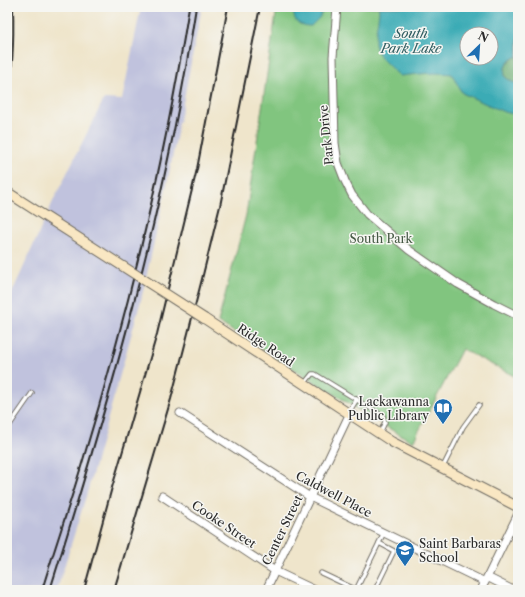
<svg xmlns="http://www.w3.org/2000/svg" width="525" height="597" font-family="'Libre Caslon Text',serif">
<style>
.industrial{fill:#c0c2dd}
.green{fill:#81c57f;stroke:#567855;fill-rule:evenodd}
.forest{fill:#68aa6e;stroke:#4a6a4c}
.water{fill:#3aabb5;stroke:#326b70;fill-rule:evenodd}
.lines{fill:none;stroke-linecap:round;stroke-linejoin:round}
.lane-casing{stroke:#706c63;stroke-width:5.5}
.street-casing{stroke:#706c63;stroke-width:9}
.secondary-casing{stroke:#706c63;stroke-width:11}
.lane{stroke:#fff;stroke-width:3.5}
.street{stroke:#fff;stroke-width:7}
.secondary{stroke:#f9e7c3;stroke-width:9}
.rail{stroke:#2b2b2b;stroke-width:2}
.secondary-bridge-casing{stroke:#706c63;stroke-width:11;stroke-linecap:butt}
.secondary-bridge{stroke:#f9e7c3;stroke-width:9}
.labels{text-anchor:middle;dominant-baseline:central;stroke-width:3;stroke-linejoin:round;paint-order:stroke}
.street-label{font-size:12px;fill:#2b2b2b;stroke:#f6f6f2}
.park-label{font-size:12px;fill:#455944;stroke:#f6f6f2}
.poi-label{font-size:12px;fill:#2b2b2b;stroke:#f6f6f2;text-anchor:end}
.water-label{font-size:13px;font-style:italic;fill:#315e62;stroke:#f6f6f2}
</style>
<rect width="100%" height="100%" fill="#f6f6f2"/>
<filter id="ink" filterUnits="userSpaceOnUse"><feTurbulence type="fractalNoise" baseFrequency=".025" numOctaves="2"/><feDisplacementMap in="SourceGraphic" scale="8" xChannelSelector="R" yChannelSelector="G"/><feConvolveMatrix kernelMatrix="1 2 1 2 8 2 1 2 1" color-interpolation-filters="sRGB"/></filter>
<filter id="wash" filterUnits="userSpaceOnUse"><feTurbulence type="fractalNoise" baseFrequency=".012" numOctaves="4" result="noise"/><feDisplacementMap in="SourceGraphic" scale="16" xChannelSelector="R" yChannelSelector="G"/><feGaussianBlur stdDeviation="0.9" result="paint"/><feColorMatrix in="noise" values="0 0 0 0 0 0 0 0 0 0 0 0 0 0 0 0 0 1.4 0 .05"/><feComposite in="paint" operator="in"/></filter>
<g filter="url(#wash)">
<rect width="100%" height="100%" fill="#efe5cb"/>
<path class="industrial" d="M141,7H202L167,184L141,300L87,493L57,590H7V304L55,197L104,99L122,100Z"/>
<path class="green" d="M277,7H518V378L462,349L413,442L390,429L218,322L246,215ZM467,34H491V58H467Z"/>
<path class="forest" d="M516,56H518V84L512,82L505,77C503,65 507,63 516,56Z"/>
<g class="water">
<path d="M293,7H325L319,18L311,26C297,26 293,20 293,7Z"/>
<path d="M378,7H518V56C507,60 503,66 505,77L512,82L518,84V115L504,112L462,93L452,74C434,72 418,74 400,76C391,68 377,57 375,44C374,36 379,19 379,9ZM467,34H491V58H467Z"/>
</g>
</g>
<g filter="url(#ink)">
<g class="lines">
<defs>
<g id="lane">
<path d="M304,384L312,374H315L383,416L385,422L380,433"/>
<path d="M349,412L357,399"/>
<path d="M7,429L32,393"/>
<path d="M443,467L463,427L479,405"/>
<path d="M379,543L384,532"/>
<path d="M321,573L357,590"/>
<path d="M356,590L379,543L394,551L375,590"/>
</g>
<g id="street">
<path d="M337,7L333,57L335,143L338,163L345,181L352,195L367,214L409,250L458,284L494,304L518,316"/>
<path d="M180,413L310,497L485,582"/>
<path d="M162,496L275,571L315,590"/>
<path d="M487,577L513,590"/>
<path d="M266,590L349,415"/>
<path d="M481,590L518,514"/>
</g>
<path id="secondary" d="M205,319L392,442L518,507"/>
</defs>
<use href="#lane" class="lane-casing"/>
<use href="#street" class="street-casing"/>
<use href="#secondary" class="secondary-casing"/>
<use href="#lane" class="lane"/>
<use href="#street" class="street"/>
<use href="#secondary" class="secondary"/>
<g class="rail">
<path d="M7,100C13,69 14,38 13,7"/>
<path d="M42,590C55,547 70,504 83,460C128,312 165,160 189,7"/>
<path d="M50,590C110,399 166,205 196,7"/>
<path d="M84,590L111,491L157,334L197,169L228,7"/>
<path d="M114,590L171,399L202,279L220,206L260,7"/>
</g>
<defs>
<path id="secondary-bridge" d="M7,192L205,319"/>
</defs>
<use href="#secondary-bridge" class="secondary-bridge-casing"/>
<use href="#secondary-bridge" class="secondary-bridge"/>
</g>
</g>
<defs>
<symbol id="library-pin" viewBox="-11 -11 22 30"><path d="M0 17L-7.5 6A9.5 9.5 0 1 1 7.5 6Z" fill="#1f6fb2" stroke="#f6f6f2"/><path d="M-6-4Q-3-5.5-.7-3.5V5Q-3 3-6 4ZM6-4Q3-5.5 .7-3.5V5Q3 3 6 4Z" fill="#fff"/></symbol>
<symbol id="school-pin" viewBox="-11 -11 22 30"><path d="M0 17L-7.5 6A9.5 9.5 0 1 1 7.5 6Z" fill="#1f6fb2" stroke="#f6f6f2"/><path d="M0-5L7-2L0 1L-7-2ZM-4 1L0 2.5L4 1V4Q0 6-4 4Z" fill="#fff"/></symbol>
</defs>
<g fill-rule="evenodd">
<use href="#library-pin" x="432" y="397" width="22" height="30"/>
<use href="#school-pin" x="394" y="539" width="22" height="30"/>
</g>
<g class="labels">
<g class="street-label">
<text transform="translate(326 135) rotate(-96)">Park Drive</text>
<text transform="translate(266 345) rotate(34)">Ridge Road</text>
<text transform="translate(334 494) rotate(28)">Caldwell Place</text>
<text transform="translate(224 524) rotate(34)">Cooke Street</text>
<text transform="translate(282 530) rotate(-64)">Center Street</text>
</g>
<g class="park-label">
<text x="381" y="238">South Park</text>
</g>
<g class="poi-label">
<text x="429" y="401">Lackawanna<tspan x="429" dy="14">Public Library</tspan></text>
<text x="419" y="543" text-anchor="start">Saint Barbaras<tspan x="419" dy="14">School</tspan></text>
</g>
<g class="water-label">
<text x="411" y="33">South<tspan x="411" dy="15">Park Lake</tspan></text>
</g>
</g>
<rect width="525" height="597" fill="none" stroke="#f6f6f2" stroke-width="24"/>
<g transform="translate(479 46) rotate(25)"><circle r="19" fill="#f6f6f2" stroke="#a5a5a2"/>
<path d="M0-3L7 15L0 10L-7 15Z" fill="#1f6fb2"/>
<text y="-6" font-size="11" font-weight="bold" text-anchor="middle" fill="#2b2b2b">N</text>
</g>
</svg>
